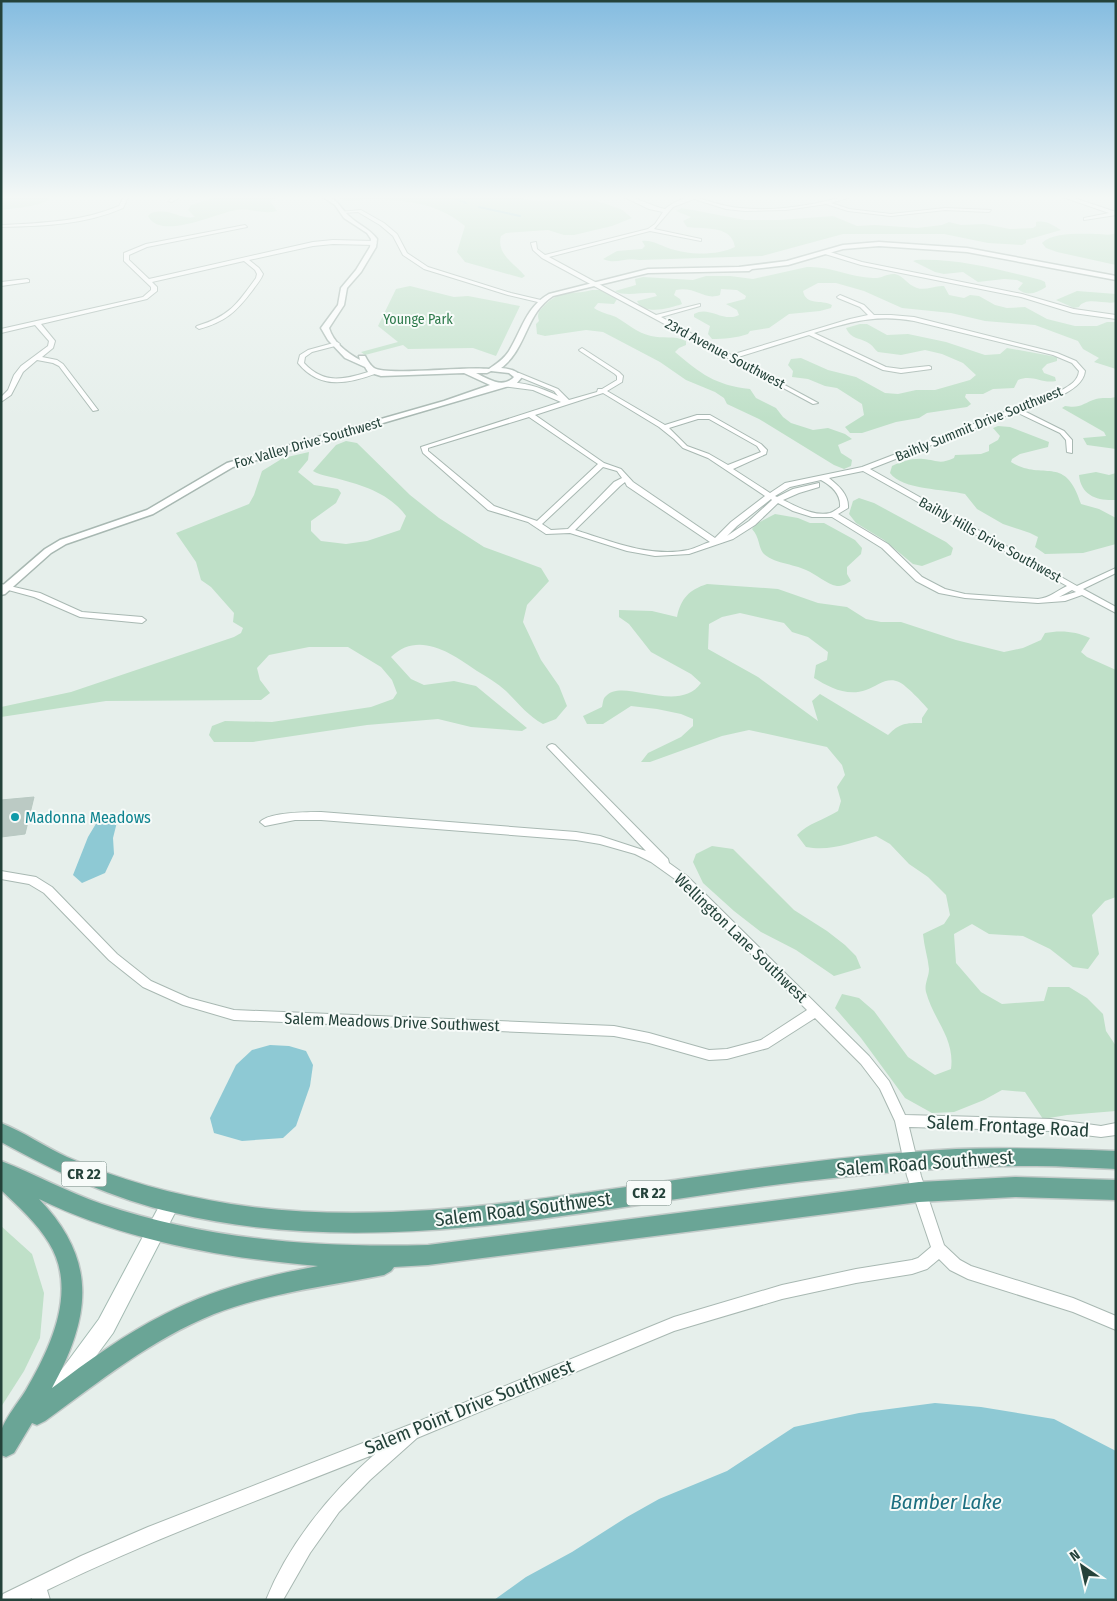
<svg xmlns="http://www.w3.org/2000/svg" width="1117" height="1601" font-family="'Fira Sans Condensed',sans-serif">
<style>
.green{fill:#bfe0c8;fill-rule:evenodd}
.water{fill:#8ec9d4}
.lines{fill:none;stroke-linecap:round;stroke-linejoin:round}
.stream{stroke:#8ec9d4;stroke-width:2}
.building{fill:#bbcac4;stroke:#b8c9c2}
.minor-casing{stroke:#a8b8b2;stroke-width:2}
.tertiary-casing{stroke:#a8b8b2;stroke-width:3}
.secondary-casing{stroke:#a4bbb3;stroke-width:2}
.primary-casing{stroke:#c2cac8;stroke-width:3}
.minor{fill:#fff;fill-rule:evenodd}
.tertiary{fill:#fff;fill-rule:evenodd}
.secondary{fill:#fff;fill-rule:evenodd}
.primary{fill:#6aa596;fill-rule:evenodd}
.culture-dot{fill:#0f9aa8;stroke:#f7fbf9;stroke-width:2}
.labels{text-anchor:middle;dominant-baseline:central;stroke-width:4;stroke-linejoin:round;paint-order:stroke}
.far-park-label{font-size:14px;fill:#2d7a4b;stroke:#f7fbf9}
.far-street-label{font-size:14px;fill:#24423a;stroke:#f7fbf9}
.shield{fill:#f7fbf9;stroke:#637a73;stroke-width:1}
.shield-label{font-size:15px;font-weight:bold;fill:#24423a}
.culture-label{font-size:16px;fill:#0d838f;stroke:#f7fbf9;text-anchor:start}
.street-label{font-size:16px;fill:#24423a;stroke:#f7fbf9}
.near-street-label{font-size:19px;fill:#24423a;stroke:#f7fbf9}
.near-water-label{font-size:21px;font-style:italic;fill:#1c6f80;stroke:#f7fbf9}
</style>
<rect width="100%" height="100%" fill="#e6efeb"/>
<g class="green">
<path d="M1,195H49L50,197C45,207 13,208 1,210Z"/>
<path d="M223,195H282L270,201L277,211L272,212C260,213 248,208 236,210C217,213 160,241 148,216L151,213C172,207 179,220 195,217L188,210L191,205Z"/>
<path d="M339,195H507L535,201L594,200L621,209L632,218L612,226L574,235H564L548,230L506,233L501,236C496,254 514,263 525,276L522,278L465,262L457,252L465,226C438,203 406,200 371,199C358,199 347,204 337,197Z"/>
<path d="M682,208L745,220H780L833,216L857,226L875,225L917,228L942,225L949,222L961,225L984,224L1010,229L1033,228L1036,226V222C1047,220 1052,225 1061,230L1026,240V243L1022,245L988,243L944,234H843L762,256L639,260C625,257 616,265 603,259L617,251L642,249L645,246L642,241C652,240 659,245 668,248C688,255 716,256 735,247C734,244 734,242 732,239C725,226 700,229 687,227L683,221L691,217L676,211Z"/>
<path d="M1116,233V265L1057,252L1046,248L1042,243C1053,232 1081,234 1096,234C1103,234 1109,236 1116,233Z"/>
<path d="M916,260C958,258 1000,270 1041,280L1045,282L1046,287C1037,293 1027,297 1018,289L1023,283L1017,280L1004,279L978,282L963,272L944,274L935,272L913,261Z"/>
<path d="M807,267C830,266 850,277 873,278C881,279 887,273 895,274C904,276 906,284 917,288C926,291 935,285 944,286L949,295L964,298L970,295L979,296L995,305L1007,308L1025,307L1047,319L1075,326H1097L1107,322H1116V369L1094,362L1099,358L1083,349L1078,341L1035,325L985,321L951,313L902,308L864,291L836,283H818L803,291C806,306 821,299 832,305L831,308L820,311L789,314L769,328L750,331L748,334C737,338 723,339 712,339L708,334L710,326L694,317V314C709,305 723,323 739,315L737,310L726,304L745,299L746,296L737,290L721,289L720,295C704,301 696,286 676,290L674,295L680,299L682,304C670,308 644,316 637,301L657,296L655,293C642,292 624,297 615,291L636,285L635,279L643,277L693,280L706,276H730L753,279Z"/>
<path d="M410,286L454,297L468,296L520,306L496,356L473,348L408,349L403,345L365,355L361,352L398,342L378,326L396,289Z"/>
<path d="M592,290H600L617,299L614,304L598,303L594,308C601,313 609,314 616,317C628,324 637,333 651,336C663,339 674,335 686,341V345L679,348L675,352C701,374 715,385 750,389L756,398L776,408L783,417L791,423L813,430L828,428L845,434L852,439L838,445L841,453L852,460L851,466L844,469L834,465L759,419L727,404L724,398L715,392L686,380L660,362L603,332L586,330L545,336L537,334L536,324L539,321C537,315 538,312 543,307C561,288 569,296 592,290Z"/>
<path d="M1077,291L1116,294V302C1105,305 1086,296 1079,307L1074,308L1056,300Z"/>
<path d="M860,324H867L887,335L908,334L946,342L985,355L1000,354L1007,348L1057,357V361L1047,364L1042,369L1044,373L1055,377L1056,381C1041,384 1033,374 1018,380L1014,388L993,389L983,394H966L965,397L971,404L967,407L927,413L919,418L896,422L862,433H850L845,427L864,415L862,404L837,388L825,386L808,379L792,377L793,371L788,365L791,359L801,358L828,370L856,377L885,393L898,394L916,390H935L970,380L976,375L963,363L942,354L925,350L901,355L878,352C875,350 873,346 870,344C860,337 851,340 846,328Z"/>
<path d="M1116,397V449L1087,445L1083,438L1106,436L1104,432L1062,408L1065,406C1081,409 1083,403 1096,399C1102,397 1109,399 1116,397Z"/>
<path d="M998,426L1010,427L1049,442L1048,447L1020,454L1012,459L1011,462C1043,482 1065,453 1081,504L1099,509L1116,518V544L1083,553L1045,554L1035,547L1038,537L1030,533L1003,524L977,509L965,494C945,489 902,490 890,473L892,466C901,462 912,458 923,459C937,460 939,465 954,458L955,455L981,454L989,451V445L998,440L1000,436L993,428Z"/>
<path d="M346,441L357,443L410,495L439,518L484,547L541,568L549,581L527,605L523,622L541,660L559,686L567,706L556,719L543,724C528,716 518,703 506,691C497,683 487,677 477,671C452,653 418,630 391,657L411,679L424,685L454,681L476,686L527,728L522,731L471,727L438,719L367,725L253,742H214L209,735L212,726L225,721L272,722L371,707L393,699L397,693L392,680L381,667L348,647H309L269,655L257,668L260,680L270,693L261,700L106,701L1,717V707L71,692L234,637L241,633L243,628L233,622L234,613L211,587L201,580L196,562L176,533L249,504L254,495L262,471L283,458L309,452L308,460L298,472L314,485L338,489L341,493L336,503L311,521V531L321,541L346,544L367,541L400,530L406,516C390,494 365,486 339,479C329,476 322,476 313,471L336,445Z"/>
<path d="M1096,472L1109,475L1116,473V500C1098,501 1081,496 1079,475Z"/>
<path d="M859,498L874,503L946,542L953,548L951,555L922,566L913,564L884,540L856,523L849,514L853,501Z"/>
<path d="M775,514L798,518L810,523H824L855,540L862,548L861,554L847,567V574L851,581C846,584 843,586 837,586C826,584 816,574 806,570C794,564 772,563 763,553C758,546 760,538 752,529L756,524Z"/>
<path d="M707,584L778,589L818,603L847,607L866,619L881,622H901L956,640L1004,652L1023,648L1041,640L1045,633C1060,630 1076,631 1090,638L1081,652L1087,657L1116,670V897L1105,901L1092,915L1099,954L1088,969L1073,967L1050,949L1023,936L989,934L972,924L954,934L956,963L981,992L1002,1004L1044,1001L1048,987H1069L1087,998L1103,1014L1106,1031L1116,1046V1111L1067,1115L1043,1119L1025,1092L1002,1090L984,1100L954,1112L932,1113L905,1098L861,1038L835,1008L842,994L859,998L874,1011L908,1057L935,1075L951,1069C955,1038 934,1021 926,992C924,984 929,977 929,969C928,958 924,946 923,934L944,924L950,915L946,895L928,877L909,864L890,844L876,836C852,842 831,852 806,847L797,835C808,823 824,820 838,811L841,801L837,787L845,775L842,765L827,747L749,730L722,736L650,762H641L648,753L681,737L693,726V719L681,714L657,709L631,706L603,724H587L583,716L602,707C603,703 603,698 606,696C622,677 679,715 701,683L691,674L651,652L629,624L619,617V610L652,611L677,617C681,598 689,590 707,584ZM740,613L784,623L792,632L808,637L828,652L827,660L816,665L814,678C829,687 847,697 866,690C877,686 887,676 899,682C906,685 923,703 928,709L922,718V723C905,723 900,723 888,735L820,694L812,701L818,721L758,677L708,649L709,624L722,617Z"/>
<path d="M712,846L733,849L794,910L827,931L845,945L856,956L861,968L834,976L796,950L761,932L734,911L703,883L693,862L696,854Z"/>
<path d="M1,1226L32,1254L44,1293L40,1338L24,1371L1,1407Z"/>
</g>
<g class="water">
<path d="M100,817L117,822L113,838L114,854L105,873L82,883L73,875L88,837Z"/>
<path d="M270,1045L289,1046L306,1051L313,1065L310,1086L296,1126L283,1138L242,1141L214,1133L210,1118L236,1065L252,1050Z"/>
<path d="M935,1403L981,1407L1054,1419L1116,1451V1600H494L526,1577L572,1552L627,1517L659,1499L727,1471L794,1427L859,1413Z"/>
</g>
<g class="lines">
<g class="stream">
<path d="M448,195L466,203"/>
<path d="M479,207L520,216"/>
</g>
</g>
<path class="building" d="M34,797L25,834L1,837V800Z"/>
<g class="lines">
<defs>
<g id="minor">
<path d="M125,195H129L123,208C84,225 43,226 1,227V225C42,223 81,222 119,206Z"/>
<path d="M177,195H183L172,202L168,201Z"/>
<path d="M620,195C633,195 650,206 665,209C677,199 692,195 708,195L698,198C712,202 726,207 740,208C776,212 815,205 849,195H857L831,203L849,209L891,214L945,208L991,210L989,212L945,210L891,216L848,211L826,204L786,210L745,211L726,209L694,199L673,207L654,229L701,239V241L650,231L549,257L656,315L700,304V306L661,317L731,355L850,319L868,315L860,307L838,298L837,297L840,295L864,305L874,315H891L914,317L1057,353L1076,361L1085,371C1083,393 1040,403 1022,410L1064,431L1072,440V453L1067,452L1066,440L1060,433L1016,412L870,469L1077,586L1116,568V573L1083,589L1116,607V613L1082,595L1065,601L1038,603L965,598L939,593L916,581L882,548L832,517H812L793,511L778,503L755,525L733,539L689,554L655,556L627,551L570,533L546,534L528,522L488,510L423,453L421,447L561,402L533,390L503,386L502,385C515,378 545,389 558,396L554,391L515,375V373H519L558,389L569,400L597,392L598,389H602L617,380V376L615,374L580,351L579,350L582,348L619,372L623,376L622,382L607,391L665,425L697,415H710L761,444L767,450L766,454L733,469L770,493L785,483L862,467L1062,390C1070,385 1078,381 1079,371L1072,363L1053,355L914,321C876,314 850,322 814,333L886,367L901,369L929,366L931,367V369L901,373L883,370L809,335L735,358L818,403L813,404L542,258L533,250L531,243L536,242L537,249L545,255L648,229L655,224L663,212L649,209ZM603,393L659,427L674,439L683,448L708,458L765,496L731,522L715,538L633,482L621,469L604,463L535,415ZM529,417L598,464L537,521L494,506L428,451V448ZM698,419H709L757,446L761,452L728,465L709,454L687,446L669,428ZM603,467L617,471L622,478L614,482L568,529L551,530L542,524ZM863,471L1067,586C1056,591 1050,598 1038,599L965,594L945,589L922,577L888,544L838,514L848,508C849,495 839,486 829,478ZM821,480C832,486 841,494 840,507C837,509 833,512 830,513C814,517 796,506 783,500L799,493L819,487V483L793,489L777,497L775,496L790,487ZM625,482L627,486L710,542C703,544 696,548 688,550C650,558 611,541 575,530L620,486ZM771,499L772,500L749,521L727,536L737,526ZM1072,590L1076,592L1059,597Z"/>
<path d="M1057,195H1065L1116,212V215L1084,220V218L1109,213Z"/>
<path d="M361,210L384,223L397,234L407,253L428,267L511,293L545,301L542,303L508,295L424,269L403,255L393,236L380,225L358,212L342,213L340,212Z"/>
<path d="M245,225L247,227L147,247L129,255V260L149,279L313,242L333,240L374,241L377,243L374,245L333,244L313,246L249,260L259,268L263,274C261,280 256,285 252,291C236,312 225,322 199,329L196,327L197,326C230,316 237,304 256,278L257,274L255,270L244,261L152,282L157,287V291L147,299L41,324L55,341L53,348L42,357L57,360L63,364L98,410L93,411L59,366L53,363L37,360L23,372L11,395L1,402V397L8,390L14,375L21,366L48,346L49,341L35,325L1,333V329L143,297L151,290V287L124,261V253L146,244Z"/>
<path d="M827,251L862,262L1022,294L1074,309L1116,315V319L1073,313L1021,297L861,265L825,254Z"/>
<path d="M27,279L29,280V282L1,286V282Z"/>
<path d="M337,342L340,344L339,345L312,352L305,357L304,363C326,387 348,378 375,370L378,372L377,373C348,384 320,390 298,363L300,355L308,350Z"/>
<path d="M1,584L40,593L82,612L142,617L146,620L142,623L80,617L34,597L1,588Z"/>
<path d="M552,744L555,745L668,859L669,863L687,876L869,1056L889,1081L905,1115L1051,1119L1101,1126L1116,1123V1135L1101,1137L1051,1131L909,1127L921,1176L944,1245L960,1260L971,1266L1073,1298L1116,1316V1330L1073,1312L968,1279L950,1270L939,1259L927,1269L912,1274L856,1283L782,1299L674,1331L417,1438L370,1480L339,1512L310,1553L283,1600H266C288,1545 330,1493 375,1454C265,1498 154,1538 47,1590L50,1600H32V1598L28,1600H1L3,1594L81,1556L148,1527L417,1422L674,1317L782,1285L856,1269L912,1260L918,1258L931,1247L907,1176L895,1121L880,1089L861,1064L815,1018L768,1048L727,1059L709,1060L649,1043L614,1036L234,1020L183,1005L143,987L109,960L44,893L29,884L1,879V871L36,877L52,887L117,954L151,981L189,998L234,1010L614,1026L649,1033L709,1050L727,1049L761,1040L807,1010L679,882L651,862L635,854L600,844L576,840L321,820H295L265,826L260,822C269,812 307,812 321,812L576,832L600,836L646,851L549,749L547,747L549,745Z"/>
</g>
<path id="tertiary" d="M320,195C336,195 339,207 349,216C358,225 369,228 377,239L376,247L361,272L347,288L344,305L329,328C333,342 347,353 360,360L359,356H365C367,360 371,366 374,368C386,376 467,366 489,369C496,364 504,359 509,351C522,330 526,307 549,294L648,269L739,267L787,261L843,245L879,242L967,248L1116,276V280L967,252L879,246L843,249L788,265L752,269L749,271L648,273L553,296C525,314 527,349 501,368C510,369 516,370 522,377L516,384L233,467L153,514L66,544L51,553L5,594L1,595V587L45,549L60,540L147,510L227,463L444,401L490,385L464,373L381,376L368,372L365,367L345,358L328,340L321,328L338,305L341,288L356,270L370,247L371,239L367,233L344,218L335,205ZM491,371L509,373L514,377C503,389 488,379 476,373H487Z"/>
<path id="secondary" d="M171,1194L178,1197L180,1203L113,1333L68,1394L61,1397L54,1394L51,1387L54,1380L99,1319L164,1197Z"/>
<g id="primary">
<path d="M1,1123C24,1132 45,1147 67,1157C119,1180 175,1195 231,1204C391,1229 560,1195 718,1174C797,1163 877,1153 956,1149C1010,1147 1063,1149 1116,1151V1169C1089,1168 1063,1166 1036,1166C956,1165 876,1173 797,1182C593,1207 380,1262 175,1213C113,1199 56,1172 1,1142Z"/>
<path d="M1,1161C35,1174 67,1192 102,1204C208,1240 317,1248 428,1245L919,1182L1015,1177L1116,1180V1200L1015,1197L919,1202L428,1265L394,1267L391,1271L384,1275C328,1286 268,1293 214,1314C152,1339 99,1382 45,1421L37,1425L32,1423L14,1453L6,1457L1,1455C1,1448 0,1439 1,1432C3,1421 20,1400 26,1390C51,1347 78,1290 49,1243C37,1223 18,1206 1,1190ZM39,1199C126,1241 223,1258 318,1266C265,1276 213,1289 165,1314C125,1334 88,1361 52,1388C91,1317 98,1260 39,1199Z"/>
</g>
</defs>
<use href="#minor" class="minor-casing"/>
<use href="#tertiary" class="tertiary-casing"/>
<use href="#secondary" class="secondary-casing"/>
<use href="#primary" class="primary-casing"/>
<use href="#minor" class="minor"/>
<use href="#tertiary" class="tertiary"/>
<use href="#secondary" class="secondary"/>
<use href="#primary" class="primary"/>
</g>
<linearGradient id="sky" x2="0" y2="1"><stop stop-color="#84bce0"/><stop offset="0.47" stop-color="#f4f8f6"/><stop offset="1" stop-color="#f4f8f6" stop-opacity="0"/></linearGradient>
<rect width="1117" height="419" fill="url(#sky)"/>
<circle class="culture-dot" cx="15" cy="817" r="5"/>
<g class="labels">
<g class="far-park-label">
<text x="418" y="319">Younge Park</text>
</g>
<g class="far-street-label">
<text transform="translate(725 354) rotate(28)">23rd Avenue Southwest</text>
<text transform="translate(979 424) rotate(-22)">Baihly Summit Drive Southwest</text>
<text transform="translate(308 443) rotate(-16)">Fox Valley Drive Southwest</text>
<text transform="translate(990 540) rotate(29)">Baihly Hills Drive Southwest</text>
</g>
<g class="shield">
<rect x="61.5" y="1161.5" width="45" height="25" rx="4"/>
<rect x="626.5" y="1180.5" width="45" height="25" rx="4"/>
</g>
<g class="shield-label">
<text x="84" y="1174">CR 22</text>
<text x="649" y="1193">CR 22</text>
</g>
<g class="culture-label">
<text x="25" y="817">Madonna Meadows</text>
</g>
<g class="street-label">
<text transform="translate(741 938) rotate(44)">Wellington Lane Southwest</text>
<text transform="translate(392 1022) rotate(2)">Salem Meadows Drive Southwest</text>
</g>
<g class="near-street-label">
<text transform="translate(1008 1126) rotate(3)">Salem Frontage Road</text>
<text transform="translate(925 1163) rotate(-4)">Salem Road Southwest</text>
<text transform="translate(523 1209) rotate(-7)">Salem Road Southwest</text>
<text transform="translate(469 1407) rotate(-22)">Salem Point Drive Southwest</text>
</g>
<g class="near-water-label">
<text x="946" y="1502">Bamber Lake</text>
</g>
</g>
<rect width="1117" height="1601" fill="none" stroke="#24423a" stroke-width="5"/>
<g transform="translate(1082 1566) rotate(326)" stroke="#f7fbf9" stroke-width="4" paint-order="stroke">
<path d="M0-4L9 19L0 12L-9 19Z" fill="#24423a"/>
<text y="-8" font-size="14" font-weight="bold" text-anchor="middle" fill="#24423a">N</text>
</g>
</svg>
